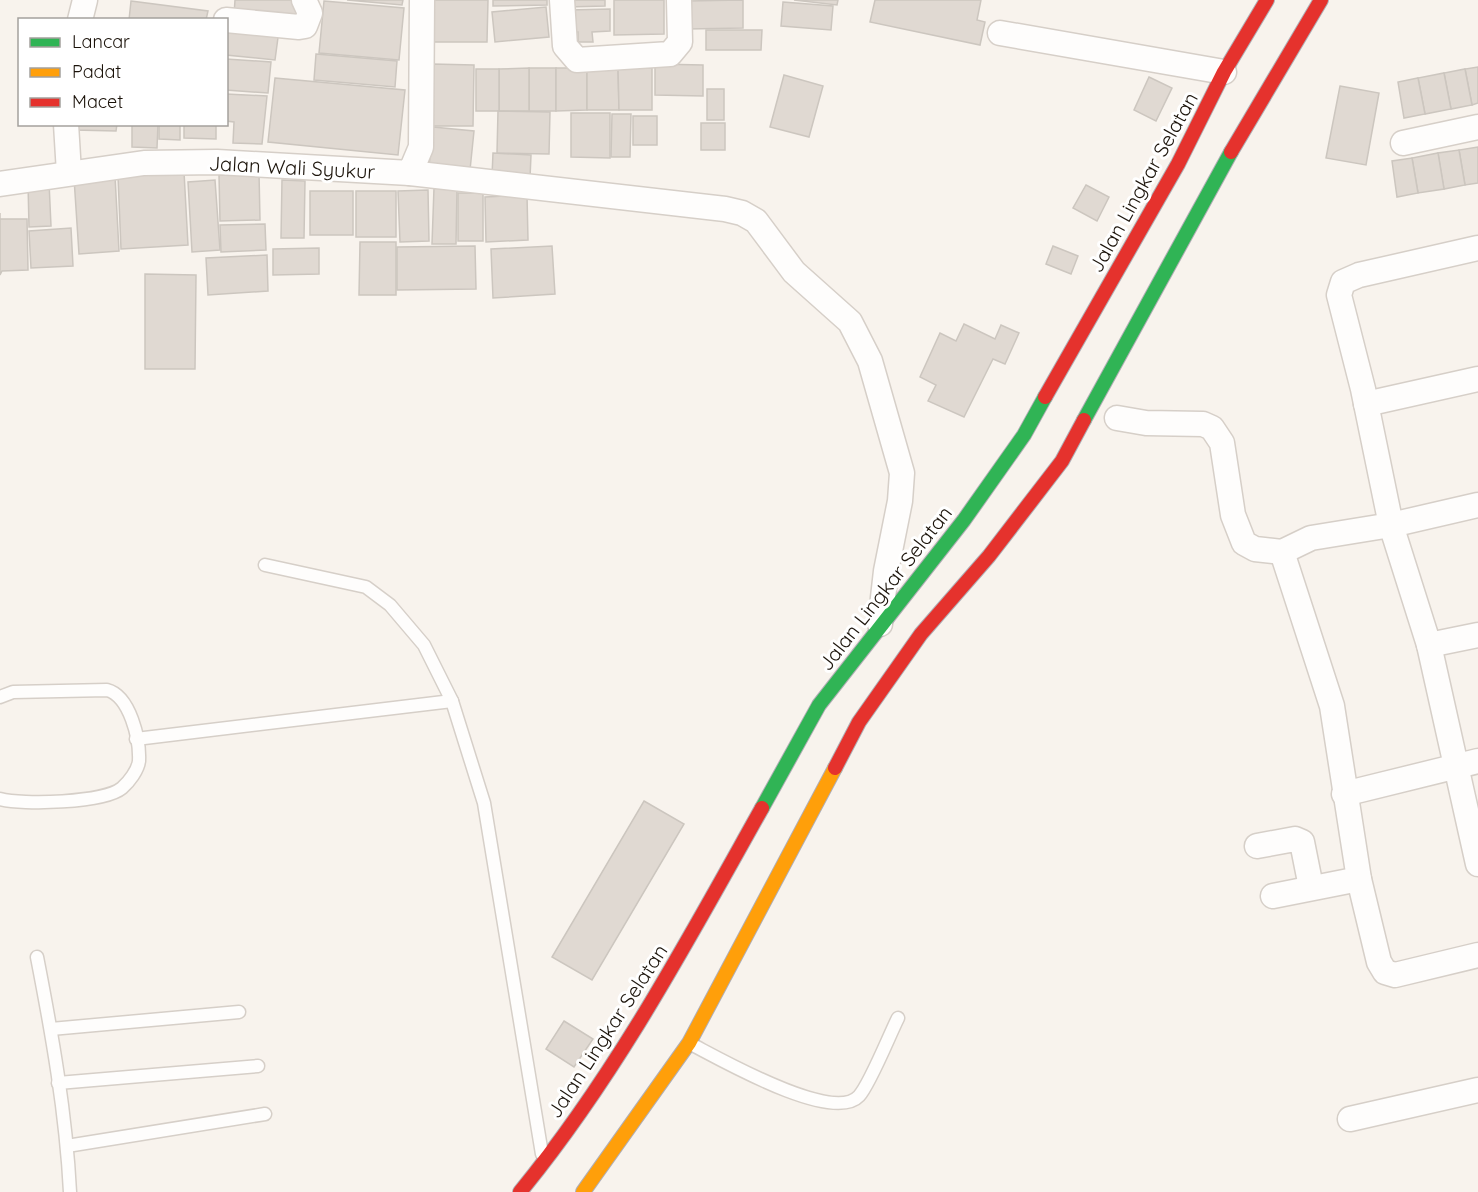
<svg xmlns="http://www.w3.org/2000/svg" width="1478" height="1192" font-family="Quicksand,sans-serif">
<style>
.building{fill:#e0d9d2;stroke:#ccc6bf;stroke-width:1.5}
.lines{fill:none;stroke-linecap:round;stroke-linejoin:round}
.lane-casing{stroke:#d6cfc8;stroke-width:15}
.street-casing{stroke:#d6cfc8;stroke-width:27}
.fast-casing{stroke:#b0aeb5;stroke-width:16}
.slow-casing{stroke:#b0aeb5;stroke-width:16}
.jam-casing{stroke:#b0aeb5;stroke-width:16}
.lane{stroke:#fefdfc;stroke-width:12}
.street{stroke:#fefdfc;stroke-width:24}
.fast{stroke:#30b455;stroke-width:14}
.slow{stroke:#ff9f0a;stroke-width:14}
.jam{stroke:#e5322d;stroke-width:14}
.labels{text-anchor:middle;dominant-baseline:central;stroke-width:6;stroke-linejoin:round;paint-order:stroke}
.street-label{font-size:20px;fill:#1b130a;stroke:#fff}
</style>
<rect width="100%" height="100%" fill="#f8f3ed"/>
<g class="building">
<path d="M235,0H300L298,21L234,15Z"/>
<path d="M347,0H403L402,5Z"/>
<path d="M426,0H488L487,42H425Z"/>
<path d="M493,0H547V5L493,6Z"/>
<path d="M566,0H605V6L566,7Z"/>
<path d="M614,0H664V34L614,35Z"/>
<path d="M743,0V28L687,29L686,1Z"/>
<path d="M794,0H838L837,5Z"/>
<path d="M875,0H981L977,20L985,22L980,45L870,22Z"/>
<path d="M131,1L208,11L206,20H129Z"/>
<path d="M324,1L404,8L399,60L319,53Z"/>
<path d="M783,2L833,6L831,30L781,26Z"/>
<path d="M546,7L549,37L495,42L492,12Z"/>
<path d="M610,9V31L592,32L593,42H578V32H570L569,10Z"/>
<path d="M226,24L279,30L275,60L226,55Z"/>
<path d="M706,30H762L761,50H706Z"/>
<path d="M316,54L397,61L395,87L314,80Z"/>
<path d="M226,59L271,62L268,93L226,90Z"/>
<path d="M432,64L474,65L473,126H430Z"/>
<path d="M655,64L703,65V96L655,95Z"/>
<path d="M1478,67V103L1472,105L1465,69Z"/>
<rect x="529" y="68" width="27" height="43"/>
<path d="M529,68V111H499V69Z"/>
<path d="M556,68H587V110L556,111Z"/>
<path d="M587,68H618L619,110H587Z"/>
<path d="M618,68H652V110H619Z"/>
<rect x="476" y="69" width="23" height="42"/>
<path d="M1465,69L1472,105L1451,109L1444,73Z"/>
<path d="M1444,73L1451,109L1425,114L1418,78Z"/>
<path d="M784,75L823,86L809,137L770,127Z"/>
<path d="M1149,77L1172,88L1156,121L1134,110Z"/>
<path d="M275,78L405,90L398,155L268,142Z"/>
<path d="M1418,78L1425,114L1404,118L1398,82Z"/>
<path d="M1340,86L1379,93L1366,165L1326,158Z"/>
<rect x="707" y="89" width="17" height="31"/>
<path d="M226,94L267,96L262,144L233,143L234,122L226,121Z"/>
<path d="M498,111L550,112L549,154L497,153Z"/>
<path d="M571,113H610V158L571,157Z"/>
<path d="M612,114H631L630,157H611Z"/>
<rect x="633" y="116" width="24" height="29"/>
<rect x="701" y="123" width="24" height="27"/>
<path d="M74,124H117L116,131L74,130Z"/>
<path d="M132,124H158L157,148L132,147Z"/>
<path d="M159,124H180V140L159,139Z"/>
<path d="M184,124H216V139L184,138Z"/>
<path d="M433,127L474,131L470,170L429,166Z"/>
<path d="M1478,147V183L1465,185L1459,150Z"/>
<path d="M1459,150L1465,185L1444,189L1438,153Z"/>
<path d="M493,153L531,155L530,178L492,176Z"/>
<path d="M1438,153L1444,189L1418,193L1412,158Z"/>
<path d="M1412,158L1418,193L1397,197L1392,161Z"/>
<path d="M184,172L188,245L121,249L118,176Z"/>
<path d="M259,173L260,220L220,221L219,175Z"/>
<path d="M115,176L119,251L79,254L74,178Z"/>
<path d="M215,180L220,250L192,252L188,182Z"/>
<path d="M282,180L305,181L304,238H281Z"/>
<path d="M49,182L51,226L29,227L28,183Z"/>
<path d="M1086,185L1109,197L1097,221L1073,208Z"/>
<path d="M434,188H457L456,244H432Z"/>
<path d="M428,190L429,241L400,242L398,191Z"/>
<rect x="310" y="191" width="43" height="44"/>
<rect x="356" y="191" width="40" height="46"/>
<rect x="458" y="193" width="25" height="48"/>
<path d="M527,195L528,240L486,242L485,197Z"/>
<path d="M0,213V219H27L28,270L2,271L0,275Z"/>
<path d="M265,224L266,250L221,252L220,225Z"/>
<path d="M71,228L73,266L31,268L29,231Z"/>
<path d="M360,242H396V295H359Z"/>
<path d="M475,246L476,289L397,290V247Z"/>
<path d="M552,246L555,294L493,298L491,249Z"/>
<path d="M1053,246L1078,256L1071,274L1046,264Z"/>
<path d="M319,248V274L273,275V249Z"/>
<path d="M267,255L268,291L208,295L206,258Z"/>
<path d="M145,274L196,275L195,369H145Z"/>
<path d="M964,324L995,339L1001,325L1019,333L1005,364L993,359L964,417L928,401L936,385L920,377L940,333L956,341Z"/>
<path d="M644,801L684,824L592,980L552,957Z"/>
<path d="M564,1021L593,1039L574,1067L546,1049Z"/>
</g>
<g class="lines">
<defs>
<g id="lane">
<path d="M265,565L366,587L390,605L424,645L452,701L484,803L542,1154"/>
<path d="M0,697L13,692L107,690C130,696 140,739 139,761C138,770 129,782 122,788C104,803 22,805 0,799"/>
<path d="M136,739L452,701"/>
<path d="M37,957C52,1034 66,1113 70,1192"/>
<path d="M51,1029L239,1012"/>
<path d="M691,1044C720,1059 833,1124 859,1096C870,1084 889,1036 898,1018"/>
<path d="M58,1083L258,1066"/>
<path d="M67,1146L265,1114"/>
</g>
<g id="street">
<path d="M562,0L565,46L577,60L670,54L680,42L679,0"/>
<path d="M80,20L85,0"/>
<path d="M226,20L299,27L305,26L310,13L304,0"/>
<path d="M1000,33L1224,72"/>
<path d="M66,124L69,173"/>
<path d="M1403,143L1478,127"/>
<path d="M410,173L725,209L742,213L756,221L794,272L850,322L870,361L902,473L900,501L886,571L880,624"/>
<path d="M0,184L144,163L217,162L410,173L421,147L422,0"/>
<path d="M1478,248L1359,275L1343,282L1339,295L1363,389L1391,525L1429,645L1478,864"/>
<path d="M1366,404L1478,379"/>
<path d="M1117,418L1146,423L1203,424L1212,428L1222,443L1233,515L1244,543L1255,549L1282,552L1311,538L1391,525L1478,505"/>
<path d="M1282,552L1332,706L1359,879L1379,962L1385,972L1395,975L1478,955"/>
<path d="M1429,645L1478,635"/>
<path d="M1344,794L1478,761"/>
<path d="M1257,846L1295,839L1302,842L1311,887"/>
<path d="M1273,896L1359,879"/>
<path d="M1350,1119L1478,1090"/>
</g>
<g id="fast">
<path d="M1084,420L1231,152"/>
<path d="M762,808L819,705L964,520L1024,435L1045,397"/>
</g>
<path id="slow" d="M583,1192L689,1043L835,768"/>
<g id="jam">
<path d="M1231,152L1321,0"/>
<path d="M1045,397L1178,164L1224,72L1267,0"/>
<path d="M835,768L859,722L921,634L989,556L1062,461L1084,420"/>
<path d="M520,1192C616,1075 688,940 762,808"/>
</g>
</defs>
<use href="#lane" class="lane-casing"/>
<use href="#street" class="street-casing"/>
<use href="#fast" class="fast-casing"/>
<use href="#slow" class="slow-casing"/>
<use href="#jam" class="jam-casing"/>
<use href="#lane" class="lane"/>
<use href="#street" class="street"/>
<use href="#fast" class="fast"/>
<use href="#slow" class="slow"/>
<use href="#jam" class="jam"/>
</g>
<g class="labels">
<g class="street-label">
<text transform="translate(292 167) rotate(3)">Jalan Wali Syukur</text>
<text transform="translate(1143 182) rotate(-61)">Jalan Lingkar Selatan</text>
<text transform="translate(885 588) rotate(-52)">Jalan Lingkar Selatan</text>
<text transform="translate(607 1031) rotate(-57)">Jalan Lingkar Selatan</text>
</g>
</g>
<rect x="18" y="18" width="210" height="108" fill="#ffffff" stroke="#a4a19d" stroke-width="1.5"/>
<rect x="30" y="38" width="30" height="9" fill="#30b455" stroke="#a4a19d" stroke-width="1.5"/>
<text x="72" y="48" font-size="18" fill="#1b130a">Lancar</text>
<rect x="30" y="68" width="30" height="9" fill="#ff9f0a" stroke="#a4a19d" stroke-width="1.5"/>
<text x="72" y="78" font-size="18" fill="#1b130a">Padat</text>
<rect x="30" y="98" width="30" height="9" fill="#e5322d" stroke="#a4a19d" stroke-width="1.5"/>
<text x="72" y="108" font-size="18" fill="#1b130a">Macet</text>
</svg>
